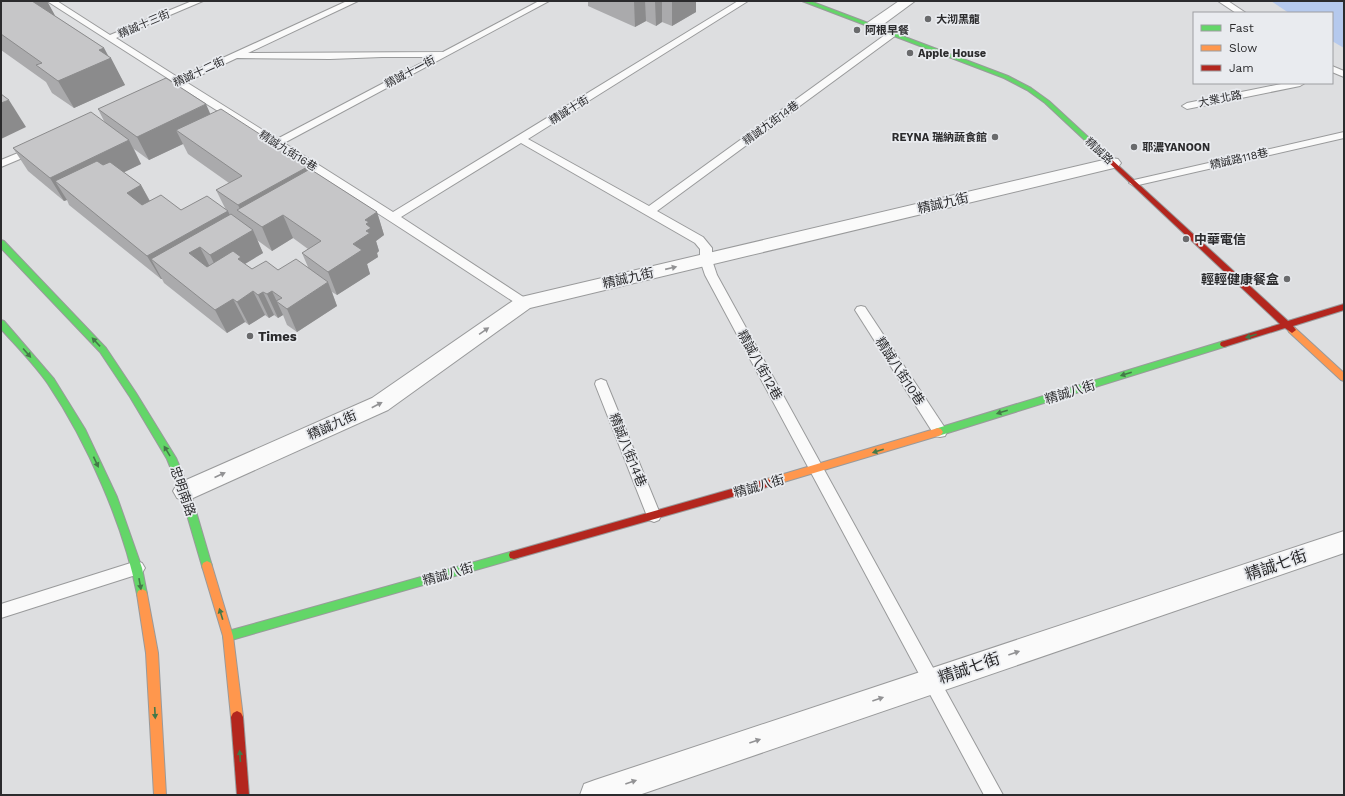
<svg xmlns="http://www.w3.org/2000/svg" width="1345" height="796" font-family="'Work Sans','Noto Sans TC',sans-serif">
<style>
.green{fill:#b5c9ed}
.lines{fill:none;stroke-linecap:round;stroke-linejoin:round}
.lane-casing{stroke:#999a9b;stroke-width:2}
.street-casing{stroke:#999a9b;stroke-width:2}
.fast-casing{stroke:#999a9b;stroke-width:2}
.slow-casing{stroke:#999a9b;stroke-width:2}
.jam-casing{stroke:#999a9b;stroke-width:2}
.lane{fill:#fafafa;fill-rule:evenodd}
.street{fill:#fafafa;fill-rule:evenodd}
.fast{fill:#63d668;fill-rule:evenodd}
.slow{fill:#ff974d;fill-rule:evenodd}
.jam{fill:#b3261e;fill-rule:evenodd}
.wall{fill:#aaaaac;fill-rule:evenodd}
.shaded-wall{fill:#8b8b8c}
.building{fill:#c6c6c8;stroke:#8b8b8c}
.oneway{fill:#929294}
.oneway2{fill:#447848}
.poi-dot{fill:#696a6c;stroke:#e9ebef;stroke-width:1.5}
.labels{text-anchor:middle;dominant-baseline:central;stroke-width:3.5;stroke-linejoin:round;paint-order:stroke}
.far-poi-label{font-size:11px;font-weight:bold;fill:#2b2b2d;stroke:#e9ebef;text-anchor:start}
.far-street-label{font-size:11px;fill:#2b2b2d;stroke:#e9ebef}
.street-label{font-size:13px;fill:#2b2b2d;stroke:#e9ebef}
.poi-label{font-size:13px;font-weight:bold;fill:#2b2b2d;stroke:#e9ebef;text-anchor:start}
.near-street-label{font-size:16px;fill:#2b2b2d;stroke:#e9ebef}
</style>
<rect width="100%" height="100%" fill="#dddee0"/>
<path class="green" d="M1271,1H1344V48L1332,41V13H1289Z"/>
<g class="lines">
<defs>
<g id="lane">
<path d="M47,1H57L110,35L192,1H203L116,38L179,78L347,1H358L248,53L443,52L539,1H549L284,143L393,212L738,1H748L528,139L649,206L889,32H895L896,34L895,36L657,211L703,237L712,248V260L717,275L1003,795H984L705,275L700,260V249L695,243L521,143L401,217L528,300L530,303L528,306L524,307L520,306C406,231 293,158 178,86H171L169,84L172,81ZM382,57H433L277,139L186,82L237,58L330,59Z"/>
<path d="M1218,1H1228L1246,13H1236Z"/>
<path d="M1332,66L1344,71V77L1332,72Z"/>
<path d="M1286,83H1305L1300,86L1187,109L1182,106L1187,103Z"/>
<path d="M1344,132V138L1134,186L1129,183L1134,180Z"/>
<path d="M35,146L40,149L39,151L1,167V160Z"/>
<path d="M861,306L865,307L945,428L947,432L945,436L940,437L935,436L855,310L857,307Z"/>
<path d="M601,379L606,381L607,384L661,516L659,520L654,522L649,520L647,516L595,384L596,381Z"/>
<path d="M137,561L142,563L145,568L142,573L1,618V604Z"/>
</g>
<g id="street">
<path d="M899,1H915L877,29L872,30L867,29L865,26L867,23Z"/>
<path d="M1112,158L1118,159L1121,163L1118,167L530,308L388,410L193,498L185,501L177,498L173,491L177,484L372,398L517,298Z"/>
<path d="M1344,531V553L639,795H580L584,784L595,780Z"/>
</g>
<g id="fast">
<path d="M802,1H810L1008,76L1031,88L1049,101L1112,159L1110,160H1106L1045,103L1027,90L1004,78Z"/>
<path d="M1,240L4,241L106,348L136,393L176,458L190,491L212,566L211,569L207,571L203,569L202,566L180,491L167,459L130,397L100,352L1,248Z"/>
<path d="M1,320L4,321L54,379L85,429L117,497L142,568L147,594L146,597L142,599L138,597L137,594C124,526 87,442 48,384C35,365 17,347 1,329Z"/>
<path d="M1224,341L1227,342L1228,344L1227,346L938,436L935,435L933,432L935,429L938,428Z"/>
<path d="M514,551L518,552L519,555L518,558L514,559L228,641L224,640L223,636L224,632L228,631Z"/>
</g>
<g id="slow">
<path d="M1292,327L1295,328L1344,373V381L1341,380L1289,332L1288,330Z"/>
<path d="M938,428L941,429L943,432L941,435L767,487L764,486L762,483L764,480L767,479Z"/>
<path d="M207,561L211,563L212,566L233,636L243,717L241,721L237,723L233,721L231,717L223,636L202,566L203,563Z"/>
<path d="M142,589L146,591L147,594L158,653L166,795H154L146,653L137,594L138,591Z"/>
</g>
<g id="jam">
<path d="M1108,157L1110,158L1288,321L1344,304V310L1293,326L1296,330L1292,333L1285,328L1224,347L1221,346L1220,344L1221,342L1280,324L1106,160V158Z"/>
<path d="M767,479L770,480L772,483L770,486L767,487L514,559L510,558L509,555L510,552L514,551Z"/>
<path d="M237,711L241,713L243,717L249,795H237L231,717L233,713Z"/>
</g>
</defs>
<use href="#lane" class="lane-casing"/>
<use href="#street" class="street-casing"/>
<use href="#fast" class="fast-casing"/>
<use href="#slow" class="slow-casing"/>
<use href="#jam" class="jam-casing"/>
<use href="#lane" class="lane"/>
<use href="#street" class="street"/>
<use href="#fast" class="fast"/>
<use href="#slow" class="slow"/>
<use href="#jam" class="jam"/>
</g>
<g class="wall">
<path d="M1,1H47L55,16L104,48L125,85L74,108L52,93L46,82L1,50Z"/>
<path d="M588,1H696V12L672,26L662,22L656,26L646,21L635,27L588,6Z"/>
<path d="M98,109L211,114L309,166L310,169L377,212L384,235L376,241L379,251L377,253L378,257L367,264L370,274L337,295L332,292L337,306L297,332L287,325L283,315L278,318L274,315L269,318L265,315L249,325L245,322L227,333L164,283L162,279H161L69,205L67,200L64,201L28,171L13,148L105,123ZM183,144L188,154L229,183L216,190L226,210H181L150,201L141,185L123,172L141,164L134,149L149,160ZM293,238L308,249L302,253L308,267L278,270L252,269L245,264L263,253L257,240L272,251Z"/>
</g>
<g class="shaded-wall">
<path d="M31,1H47L58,21Z"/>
<path d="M634,1H645L646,21L635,27Z"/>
<path d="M655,1H662V22L656,26Z"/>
<path d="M672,1H696V12L672,26Z"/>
<path d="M104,48L109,58H111L125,85L74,108L58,81L99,50Z"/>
<path d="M9,100L26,127L1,139V103Z"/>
<path d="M206,104L216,127L176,130L183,144L149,160L137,137Z"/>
<path d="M129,140L141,164L74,197L55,181L67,200L64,201L50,178Z"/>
<path d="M309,166L317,190L242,213L238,205Z"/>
<path d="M141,185L154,209L140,216L127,193Z"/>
<path d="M228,211L239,235L200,247L212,271L151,259L162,279H161L147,256Z"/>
<path d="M377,212L384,235L376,241L379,251L377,253L378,257L367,264L370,274L337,295L328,272L366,231L365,220Z"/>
<path d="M283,215L293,238L272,251L262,227Z"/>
<path d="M253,230L263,253L221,278L210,255Z"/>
<path d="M328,282L337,306L297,332L287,309Z"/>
<path d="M253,291L265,315L249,325L237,302Z"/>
<path d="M272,291L283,315L278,318L267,294Z"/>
<path d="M263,292L274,315L269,318L258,295Z"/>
<path d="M233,299L245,322L227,333L215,310Z"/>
</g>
<g class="building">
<path d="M1,1H32L104,48L99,50L111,58L58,81L36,65L42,63L1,34Z"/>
<path d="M166,78L206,104L137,137L98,109Z"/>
<path d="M1,94L9,100L1,103Z"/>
<path d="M221,109L309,166L238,205L216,190L242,176L176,130Z"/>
<path d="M91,112L129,140L50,178L13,148Z"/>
<path d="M97,161L103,165L110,162L141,185L127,193L142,205L161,195L181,210L207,196L228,211L147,256L55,181Z"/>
<path d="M310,169L377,212L365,220L369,222L366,224L371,228L366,231L370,233L353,244L362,250L328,272L302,253L321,241L283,215L262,227L237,210Z"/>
<path d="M231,214L253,230L210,255L200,247L189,253L207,267L233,251L241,257L238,259L252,269L266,261L278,270L296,259L328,282L287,309L276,301L282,298L272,291L267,294L263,292L258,295L253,291L237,302L233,299L215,310L151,259Z"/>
</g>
<defs><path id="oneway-solid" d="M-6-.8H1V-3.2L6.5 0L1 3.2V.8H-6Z"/></defs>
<g class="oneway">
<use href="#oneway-solid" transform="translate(671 268) rotate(-13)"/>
<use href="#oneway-solid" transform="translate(484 331) rotate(-35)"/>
<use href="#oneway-solid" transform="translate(377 405) rotate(-28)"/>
<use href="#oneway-solid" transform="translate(220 475) rotate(-24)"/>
<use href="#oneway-solid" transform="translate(1014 653) rotate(-19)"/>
<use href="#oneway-solid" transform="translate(878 699) rotate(-19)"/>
<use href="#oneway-solid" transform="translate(755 741) rotate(-19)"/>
<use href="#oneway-solid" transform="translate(631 782) rotate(-19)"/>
</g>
<g class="oneway2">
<use href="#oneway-solid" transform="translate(1251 336) rotate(163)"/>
<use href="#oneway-solid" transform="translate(96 342) rotate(-133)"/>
<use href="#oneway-solid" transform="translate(27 353) rotate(49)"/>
<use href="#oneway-solid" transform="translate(1126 374) rotate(163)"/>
<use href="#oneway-solid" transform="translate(1002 412) rotate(163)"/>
<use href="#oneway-solid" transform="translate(167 451) rotate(-121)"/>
<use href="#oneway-solid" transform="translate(878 451) rotate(163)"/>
<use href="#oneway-solid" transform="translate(96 462) rotate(65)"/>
<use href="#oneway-solid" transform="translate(140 584) rotate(80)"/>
<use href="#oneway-solid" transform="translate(221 614) rotate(-107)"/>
<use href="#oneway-solid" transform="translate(155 713) rotate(87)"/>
<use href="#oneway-solid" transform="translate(240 756) rotate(-94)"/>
</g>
<g class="poi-dot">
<circle cx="928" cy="19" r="4"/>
<circle cx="857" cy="30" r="4"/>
<circle cx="910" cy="53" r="4"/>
<circle cx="995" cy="137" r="4"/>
<circle cx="1134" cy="147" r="4"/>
<circle cx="1186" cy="239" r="4"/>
<circle cx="1287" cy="279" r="4"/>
<circle cx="250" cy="336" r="4"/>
</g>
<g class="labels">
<g class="far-poi-label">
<text x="936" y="19">大沏黑龍</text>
<text x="865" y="30">阿根早餐</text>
<text x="918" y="53">Apple House</text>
<text x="987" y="137" text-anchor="end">REYNA 瑞納蔬食館</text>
<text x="1142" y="147">耶濃YANOON</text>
</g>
<g class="far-street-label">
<text transform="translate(144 24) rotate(-23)">精誠十三街</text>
<text transform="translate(199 72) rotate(-25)">精誠十二街</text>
<text transform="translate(410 72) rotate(-28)">精誠十一街</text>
<text transform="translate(1220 99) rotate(-11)">大業北路</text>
<text transform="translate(569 110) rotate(-32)">精誠十街</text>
<text transform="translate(771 123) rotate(-36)">精誠九街14巷</text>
<text transform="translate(288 151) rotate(32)">精誠九街16巷</text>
<text transform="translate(1099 151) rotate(43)">精誠路</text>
<text transform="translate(1239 159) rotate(-13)">精誠路118巷</text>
</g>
<g class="street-label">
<text transform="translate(943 203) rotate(-13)">精誠九街</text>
<text transform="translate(628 278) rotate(-13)">精誠九街</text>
<text transform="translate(760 365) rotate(61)">精誠八街12巷</text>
<text transform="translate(900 371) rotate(57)">精誠八街10巷</text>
<text transform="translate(1070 392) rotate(-17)">精誠八街</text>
<text transform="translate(332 425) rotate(-24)">精誠九街</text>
<text transform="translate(628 450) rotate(68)">精誠八街14巷</text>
<text transform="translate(759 486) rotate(-16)">精誠八街</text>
<text transform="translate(183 491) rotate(71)">忠明南路</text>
<text transform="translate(448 574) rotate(-16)">精誠八街</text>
</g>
<g class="poi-label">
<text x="1194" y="239">中華電信</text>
<text x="1279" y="279" text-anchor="end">輕輕健康餐盒</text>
<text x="258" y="336">Times</text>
</g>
<g class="near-street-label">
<text transform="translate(1276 565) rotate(-19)">精誠七街</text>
<text transform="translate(969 668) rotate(-19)">精誠七街</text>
</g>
</g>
<rect width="1345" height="796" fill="none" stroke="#2b2b2d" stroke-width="4"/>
<rect x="1193" y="12" width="140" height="72" fill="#e9ebef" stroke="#9d9ea1"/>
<rect x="1201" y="25" width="20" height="6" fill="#63d668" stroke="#9d9ea1"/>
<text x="1229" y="32" font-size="12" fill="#2b2b2d">Fast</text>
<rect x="1201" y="45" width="20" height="6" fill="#ff974d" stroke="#9d9ea1"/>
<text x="1229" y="52" font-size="12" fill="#2b2b2d">Slow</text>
<rect x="1201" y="65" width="20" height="6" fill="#b3261e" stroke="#9d9ea1"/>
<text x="1229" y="72" font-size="12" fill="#2b2b2d">Jam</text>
</svg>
